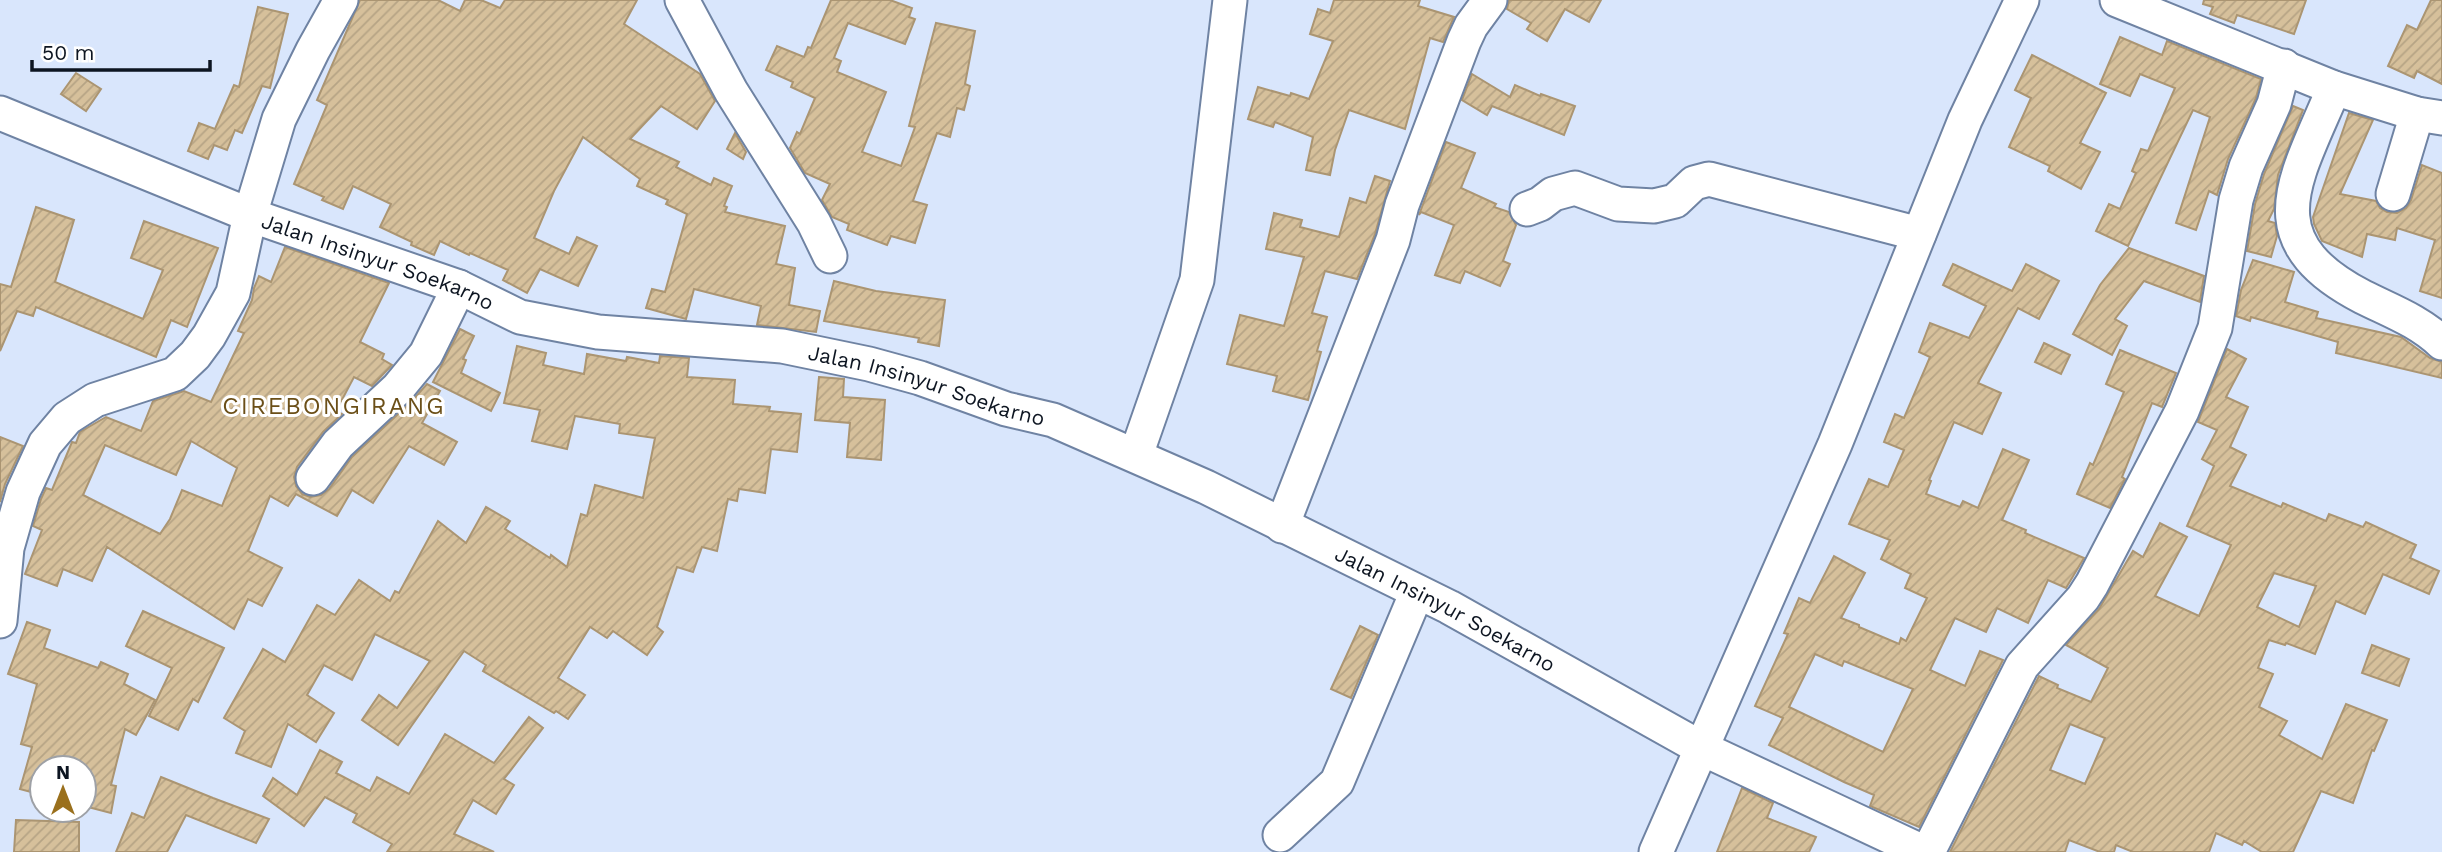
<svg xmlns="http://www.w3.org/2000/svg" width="2442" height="852" font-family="'Work Sans',sans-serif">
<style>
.building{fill:url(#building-hatch);stroke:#ab9572;stroke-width:2;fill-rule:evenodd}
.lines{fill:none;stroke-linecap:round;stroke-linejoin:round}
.minor-casing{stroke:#6f83a3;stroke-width:37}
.minor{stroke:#fff;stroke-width:33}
.labels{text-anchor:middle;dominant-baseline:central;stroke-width:6;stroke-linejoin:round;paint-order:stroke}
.street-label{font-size:21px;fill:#0d1521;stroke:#fff}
.quarter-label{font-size:24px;letter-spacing:2px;fill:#6b4f18;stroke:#fff}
</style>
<defs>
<pattern id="building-hatch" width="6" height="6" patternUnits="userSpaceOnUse" patternTransform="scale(1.75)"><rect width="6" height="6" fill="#d6c09b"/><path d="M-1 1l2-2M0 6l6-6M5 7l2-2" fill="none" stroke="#b6a485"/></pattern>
</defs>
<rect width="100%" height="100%" fill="#d9e6fc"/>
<g class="building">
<path d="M360,0H438L460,11L465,0H481L500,8L505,0H637L624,24L700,74L715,101L697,129L661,106L630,139L679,162L676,167L711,185L714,178L732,186L724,206L727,207L725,212L785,226L776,264L795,268L789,305L820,311L816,332L757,325L761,306L694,289L686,319L646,308L652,289L665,292L687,214L666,204L668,200L637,186L640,179L583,137L554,191L534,238L569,254L577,237L597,246L578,286L540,269L527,293L503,280L508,270L470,253L469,255L440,241L434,255L411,245L412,242L380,227L391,204L353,186L343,209L322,200L324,197L294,184L327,105L317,100Z"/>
<path d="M831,0H890L912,8L909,17L915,19L905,44L848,23L834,58L841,61L837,72L886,92L862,152L901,166L915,127L909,126L936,23L975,31L965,84L970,86L964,110L957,108L950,137L937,133L913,201L927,205L915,243L891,236L887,245L847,230L849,224L832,217L822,200L830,184L805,173L790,148L797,132L800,134L815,98L791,87L793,82L766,70L777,46L804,57L808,47L811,48Z"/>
<path d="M1334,0H1420L1418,6L1454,17L1443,42L1430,38L1405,129L1349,110L1335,150L1330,175L1306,170L1313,137L1275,122L1273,127L1248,119L1258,87L1290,96L1291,93L1309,99L1333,41L1310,34L1318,9L1330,13Z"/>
<path d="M1509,0H1601L1589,22L1565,9L1547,41L1527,29L1531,23L1507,9Z"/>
<path d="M2204,0H2306L2294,34L2237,15L2234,23L2210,14L2213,7L2203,4Z"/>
<path d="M2431,0H2442V84L2417,71L2414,78L2388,66L2407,25L2417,30Z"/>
<path d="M258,7L288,14L270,88L262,86L242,133L235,130L227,150L214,145L208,159L188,151L199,123L215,129L234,85L239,87Z"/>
<path d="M2120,37L2162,55L2167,41L2261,79L2256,98L2228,159L2217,195L2209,191L2196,230L2176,223L2210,117L2193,110L2128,246L2096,231L2109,204L2120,209L2136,173L2132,171L2141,149L2148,151L2175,88L2140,74L2130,96L2100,84Z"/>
<path d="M2032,55L2106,93L2080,143L2100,152L2081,189L2048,171L2050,166L2009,147L2031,98L2015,90Z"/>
<path d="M76,73L101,89L86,111L61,94Z"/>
<path d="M1472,74L1510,97L1515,85L1540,96L1541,94L1575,106L1564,135L1492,106L1487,115L1462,100Z"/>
<path d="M2293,106L2303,110L2278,175L2274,209L2268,221L2275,223L2277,236L2271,257L2247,251L2255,204L2264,174Z"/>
<path d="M2349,113L2373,120L2340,194L2376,201L2380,208L2387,212L2397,213L2406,208L2411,200L2422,165L2442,173V298L2420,291L2435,240L2397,228L2395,240L2367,234L2362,257L2322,241L2314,224L2313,217Z"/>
<path d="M735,133L746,152L743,159L727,149Z"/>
<path d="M1446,142L1475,153L1461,188L1496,204L1494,207L1509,212L1516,225L1503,261L1510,264L1500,286L1465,271L1460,283L1435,275L1454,225L1421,212L1419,215Z"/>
<path d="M1375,176L1390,181L1375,234L1357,279L1325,271L1312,313L1327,317L1317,351L1321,352L1308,400L1273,391L1277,376L1227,364L1240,315L1284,326L1304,257L1266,249L1274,213L1302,220L1300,227L1339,237L1350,198L1366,203Z"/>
<path d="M36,207L74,220L55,282L143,319L163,270L131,258L144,221L218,248L187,327L171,320L156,357L36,307L33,316L17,311L0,351V284L11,287Z"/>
<path d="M285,247L389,283L360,342L384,354L382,359L392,365L372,386L354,377L336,411L342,414L323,432L297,467L294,477L296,486L302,494L310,497L321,495L329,489L352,457L411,402L427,384L440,391L422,423L457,442L444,465L409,446L373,503L352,490L337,516L296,494L288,506L270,496L248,551L282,568L262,606L248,599L234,629L107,547L92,581L63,569L57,586L25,574L42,530L33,526L41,499L46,488L52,490L72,442L76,443L80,432L106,417L141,431L153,401L184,391L211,402L244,333L238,331L252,300L254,288L259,276L271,282ZM191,441L237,468L222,506L182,490L170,519L160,534L83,495L105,445L176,475Z"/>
<path d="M2129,248L2204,276L2200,302L2144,281L2115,319L2127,326L2112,355L2073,334L2100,285Z"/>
<path d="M2253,260L2294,272L2285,302L2318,312L2316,318L2401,337L2430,358L2442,362V378L2336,353L2338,342L2251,317L2250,321L2236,316L2241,290Z"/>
<path d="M1953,264L2012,291L2026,264L2059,281L2039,319L2018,308L1978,383L2001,393L1982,434L1954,422L1929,480L1931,481L1926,494L1960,507L1963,501L1978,508L2003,449L2029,460L2002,520L2026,530L2025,533L2084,558L2066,588L2048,580L2028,623L1997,608L1986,632L1955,618L1930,670L1965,686L1980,651L2003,660L1919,827L1870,806L1874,795L1844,782L1769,745L1783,718L1755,706L1788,634L1784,633L1799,598L1810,603L1834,556L1865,573L1841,618L1859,625V627L1899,644L1901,638L1906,641L1927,598L1905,588L1911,574L1881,559L1890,540L1849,524L1869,479L1888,487L1904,450L1884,442L1895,414L1904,418L1930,357L1919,352L1930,323L1969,338L1986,306L1943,285ZM1815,654L1842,666L1844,661L1913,689L1883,752L1789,707Z"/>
<path d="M834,281L876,291L945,300L939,346L918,342L919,338L824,321Z"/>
<path d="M460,329L474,336L463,359L466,360L461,373L500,393L491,411L433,382Z"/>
<path d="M2044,343L2070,355L2061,374L2035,362Z"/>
<path d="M517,346L546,353L543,365L584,374L587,354L626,361L627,357L659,363L660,356L689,358L687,377L735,380L733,404L770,407L769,411L801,414L797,452L771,449L765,493L739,489L737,501L728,499L717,551L702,547L693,572L677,567L657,627L663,632L647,655L613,631L607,638L590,627L558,678L585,695L568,719L556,711L554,713L483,671L486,665L464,651L398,745L362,720L379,695L397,708L430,661L375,634L352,680L324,665L307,695L334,713L316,742L288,724L271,767L236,753L245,731L224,718L263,649L285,662L317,605L335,615L359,580L390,601L395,591L399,593L438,521L466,543L486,507L510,521L505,529L550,558L551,555L567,567L581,514L587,516L595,485L643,498L655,438L619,433L620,424L575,416L567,449L532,441L540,410L504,403Z"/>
<path d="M2227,349L2246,359L2226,397L2248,407L2230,447L2246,455L2230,486L2281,507L2283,503L2326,521L2329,514L2363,527L2366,522L2416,545L2410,558L2439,571L2429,594L2383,574L2365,614L2336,601L2315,654L2286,643L2285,645L2269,640L2258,668L2273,674L2259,707L2287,721L2279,735L2322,759L2346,704L2387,720L2374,751L2372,750L2353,803L2321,791L2293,852H2262L2244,841L2242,845L2216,833L2209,852H2133L2116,845L2114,852H2100L2069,840L2065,852H1950L2039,676L2058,685L2057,688L2091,702L2108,668L2066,645L2099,609L2133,551L2143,557L2160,523L2187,537L2155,596L2199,616L2231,545L2187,526L2214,466L2202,459L2217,430L2198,422ZM2274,573L2316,586L2299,627L2257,607ZM2070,724L2105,738L2085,784L2050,770Z"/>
<path d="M2120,350L2176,373L2162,407L2152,403L2122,477L2125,479L2110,508L2077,494L2090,463L2093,465L2124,392L2106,384Z"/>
<path d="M819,377L844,379L843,397L885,400L881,460L847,457L850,423L815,420Z"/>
<path d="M0,437L23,446L5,484L0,502Z"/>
<path d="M143,611L224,648L198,702L193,699L178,730L149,716L172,668L126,646Z"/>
<path d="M27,622L50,630L44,648L98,668L101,662L128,674L124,684L155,700L136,735L125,729L111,785L116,786L111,813L84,806V768H42V795L20,789L32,747L21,744L37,684L8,674Z"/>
<path d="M1360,626L1378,635L1351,698L1331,689Z"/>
<path d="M2372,645L2409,659L2399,686L2362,673Z"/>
<path d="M529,717L543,728L504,779L514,785L496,814L473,800L454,834L494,852H387L392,844L353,822L357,814L325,797L304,826L263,796L273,778L297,795L320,750L342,762L336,773L370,791L377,777L409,794L445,734L494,763Z"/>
<path d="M161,777L213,798L269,819L256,843L186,815L167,852H116L132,813L144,818Z"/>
<path d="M1742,788L1773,803L1767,818L1816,837L1809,852H1717Z"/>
<path d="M16,820L79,822V852H14Z"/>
</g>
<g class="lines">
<defs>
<g id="minor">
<path d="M682,0L731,91L814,223L830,256"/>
<path d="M2117,0L2334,88L2417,114L2442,118"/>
<path d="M2334,88C2297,178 2251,239 2363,297C2391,311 2419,321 2442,343"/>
<path id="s1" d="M0,113L250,215L459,287L520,317L598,332L782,346L869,364L920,378L1006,409L1053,420L1206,487L1449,607L1701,748L1923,852"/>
<path d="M2393,194L2417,114"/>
<path d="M1527,209L1540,204L1553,194L1575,188L1618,204L1654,206L1675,201L1694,183L1709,179L1919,234"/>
<path d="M1136,455L1197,280L1230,0"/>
<path d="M313,478L338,444L398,388L426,354L459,287"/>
<path d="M1282,526L1393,240L1402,205L1464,41L1471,26L1490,0"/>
<path d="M0,621L7,548L23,492L45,444L67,418L95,400L175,374L195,355L209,336L233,293L250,215L279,119L313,50L341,0"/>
<path d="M1280,835L1337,782L1417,592"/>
<path d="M1656,852L1835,444L1965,120L2022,0"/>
<path d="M1928,852L2022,666L2083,598L2092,584L2182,411L2215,328L2236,200L2246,167L2274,104L2284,66"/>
</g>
</defs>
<use href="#minor" class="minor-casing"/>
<use href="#minor" class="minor"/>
</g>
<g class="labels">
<g class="street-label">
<text stroke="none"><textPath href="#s1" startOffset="406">Jalan Insinyur Soekarno</textPath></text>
<text stroke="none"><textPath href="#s1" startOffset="973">Jalan Insinyur Soekarno</textPath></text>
<text stroke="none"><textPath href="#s1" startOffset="1540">Jalan Insinyur Soekarno</textPath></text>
</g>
<g class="quarter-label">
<text x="334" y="406">CIREBONGIRANG</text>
</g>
</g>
<g transform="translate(63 789)"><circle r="33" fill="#ffffff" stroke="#9ea1a6" stroke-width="2"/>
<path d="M0-5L12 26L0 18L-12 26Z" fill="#9a701d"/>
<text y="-10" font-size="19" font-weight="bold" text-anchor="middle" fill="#0d1521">N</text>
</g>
<path d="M32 60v10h178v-10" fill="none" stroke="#0d1521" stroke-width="3.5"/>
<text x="42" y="60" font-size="21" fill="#0d1521" stroke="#ffffff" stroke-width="5" paint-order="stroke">50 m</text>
</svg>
